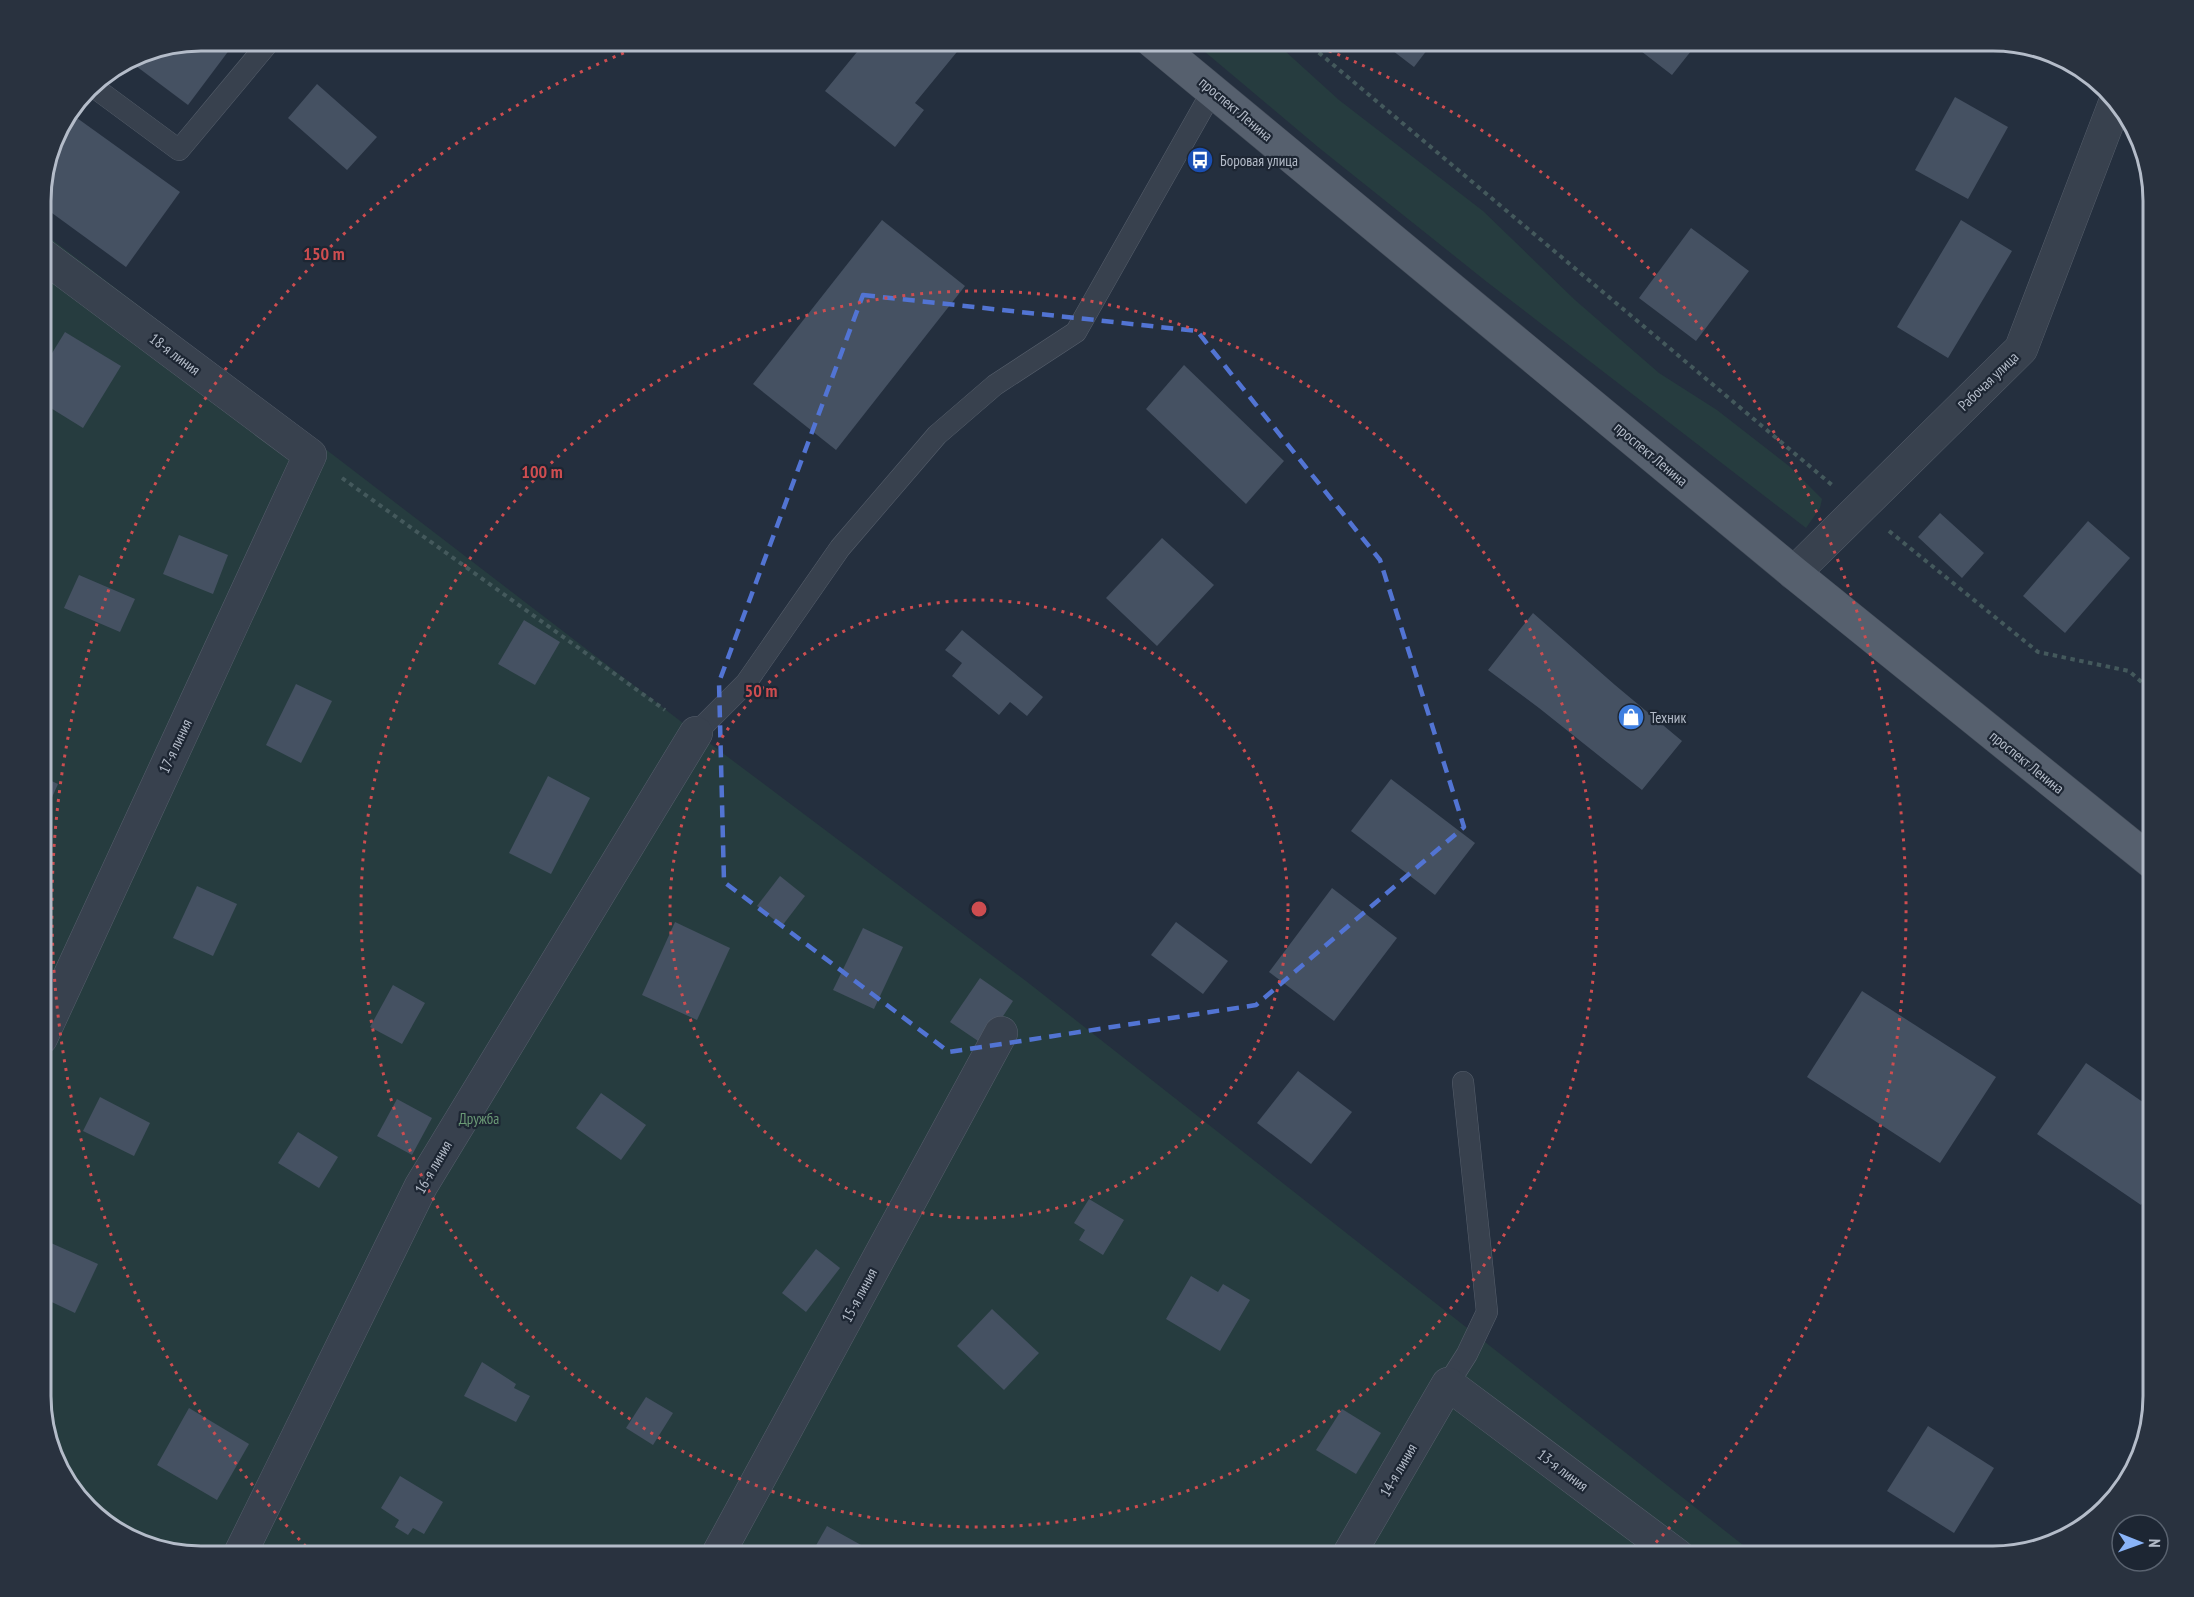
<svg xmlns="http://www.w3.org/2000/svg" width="2194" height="1597" font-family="'PT Sans Narrow',sans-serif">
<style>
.green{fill:#263c3f}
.building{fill:#455162}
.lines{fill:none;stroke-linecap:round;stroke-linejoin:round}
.lane-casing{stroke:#565f6c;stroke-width:22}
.street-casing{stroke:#565f6c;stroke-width:34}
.primary-casing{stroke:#414a57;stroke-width:34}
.path{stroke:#44595c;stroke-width:4;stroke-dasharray:4.5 4.5;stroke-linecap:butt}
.lane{stroke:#38414e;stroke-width:21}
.street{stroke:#38414e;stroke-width:33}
.primary{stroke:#56606e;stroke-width:33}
.marked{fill:none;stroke:#5274d3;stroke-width:4.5;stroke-dasharray:12 8;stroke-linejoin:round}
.ring{fill:none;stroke:#ce4d50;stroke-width:3;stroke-dasharray:3 6}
.labels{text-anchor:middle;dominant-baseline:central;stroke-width:4.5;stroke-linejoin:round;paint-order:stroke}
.street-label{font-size:15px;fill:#b4bcc9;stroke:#1d2633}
.poi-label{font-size:15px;fill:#b4bcc9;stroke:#1d2633;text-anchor:start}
.park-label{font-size:15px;fill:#6b9a76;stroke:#1d2633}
.rim{fill:none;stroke:#b4bcc9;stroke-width:3}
.centre{fill:#ce4d50;stroke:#1d2633;stroke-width:3}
.ring-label{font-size:18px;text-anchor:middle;font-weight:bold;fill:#ce4d50;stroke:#1d2633;stroke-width:4.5;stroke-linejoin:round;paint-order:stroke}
</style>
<rect width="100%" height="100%" fill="#242f3e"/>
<g class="green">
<path d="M1192,41H1274L1339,100L1483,211L1575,300L1659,373L1717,410L1789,466L1822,499L1820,508L1806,528L1487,282L1318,147Z"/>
<path d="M41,231L696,733L1026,981L1757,1556H200L149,1548L103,1524L62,1476L41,1407Z"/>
</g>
<g class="building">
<path d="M201,41H219L230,49L188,105L128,60L140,53Z"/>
<path d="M866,41H953L961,47L915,103L924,110L895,147L825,91Z"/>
<path d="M1380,41H1434L1414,67Z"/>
<path d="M1628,41H1699L1672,75Z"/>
<path d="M317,84L377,137L347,170L288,118Z"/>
<path d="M1955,97L2008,127L1968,199L1915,170Z"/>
<path d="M70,113L180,192L126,267L41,205V190L53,139Z"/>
<path d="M882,220L965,286L836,450L753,384Z"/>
<path d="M1961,220L2012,251L1948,358L1897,327Z"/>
<path d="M1691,228L1749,271L1696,341L1639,298Z"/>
<path d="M65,332L121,366L83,428L41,402V371Z"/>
<path d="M1184,365L1284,461L1246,504L1146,409Z"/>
<path d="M1940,513L1984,553L1962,578L1918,537Z"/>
<path d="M2088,521L2130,558L2065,633L2023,596Z"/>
<path d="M179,535L228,555L213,594L163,574Z"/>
<path d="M1162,538L1214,585L1157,646L1106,598Z"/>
<path d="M79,575L135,599L120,632L64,608Z"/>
<path d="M1533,613L1615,685L1682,741L1642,790L1539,708L1488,670Z"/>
<path d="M524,620L560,642L535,685L498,664Z"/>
<path d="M962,630L1043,697L1027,716L1010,702L999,715L952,676L962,663L945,650Z"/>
<path d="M296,684L332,701L301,763L266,745Z"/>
<path d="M41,776L58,784L41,822Z"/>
<path d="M548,776L590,798L551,874L509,853Z"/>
<path d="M1391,779L1475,843L1435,895L1351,831Z"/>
<path d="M780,876L805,896L782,926L757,906Z"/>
<path d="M197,886L237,904L213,956L173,938Z"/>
<path d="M1332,888L1397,938L1334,1021L1269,972Z"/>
<path d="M675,922L730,948L697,1020L642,995Z"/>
<path d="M1176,922L1228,961L1203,994L1151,955Z"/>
<path d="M863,928L903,947L874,1009L833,990Z"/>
<path d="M980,978L1013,1001L984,1045L950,1022Z"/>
<path d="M393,985L425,1003L402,1044L370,1027Z"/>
<path d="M1862,991L1996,1077L1940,1163L1807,1077Z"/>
<path d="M2086,1063L2153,1109V1186L2141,1205L2037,1134Z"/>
<path d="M1298,1071L1352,1112L1311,1164L1257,1123Z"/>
<path d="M601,1093L646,1125L621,1160L576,1128Z"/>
<path d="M100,1097L150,1123L134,1156L83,1131Z"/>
<path d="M397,1099L432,1118L412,1155L377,1136Z"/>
<path d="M298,1132L338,1157L319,1188L278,1163Z"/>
<path d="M1089,1199L1124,1220L1103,1255L1079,1240L1085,1230L1074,1223Z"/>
<path d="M42,1239L98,1264L75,1313L41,1297Z"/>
<path d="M816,1249L840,1268L806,1312L782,1293Z"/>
<path d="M1191,1276L1218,1292L1223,1284L1250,1300L1220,1351L1166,1319Z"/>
<path d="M992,1309L1039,1353L1004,1390L957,1346Z"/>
<path d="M482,1362L516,1384L514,1388L530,1396L516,1422L464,1396Z"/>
<path d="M646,1397L673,1413L653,1445L626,1428Z"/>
<path d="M189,1408L249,1444L217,1500L157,1465Z"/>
<path d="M1342,1409L1381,1433L1356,1474L1316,1450Z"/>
<path d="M1928,1426L1994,1468L1954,1533L1887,1491Z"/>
<path d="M400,1476L443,1502L424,1534L413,1528L408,1535L395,1527L399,1520L381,1508Z"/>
<path d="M827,1526L861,1545L854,1556H810Z"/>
</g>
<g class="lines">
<defs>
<g id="lane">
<path d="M91,85L179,150L270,41"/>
<path d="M696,733L746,683L840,548L937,435L995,385L1076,332L1213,90"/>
<path d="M1448,1384L1467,1354L1487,1312L1463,1082"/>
</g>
<g id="street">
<path d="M41,254L310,455L41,1038"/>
<path d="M1794,573L2021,349L2115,103"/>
<path d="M239,1556L421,1186L696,733"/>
<path d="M717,1556L1001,1033"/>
<path d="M1348,1556L1448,1384L1678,1556"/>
</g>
<path id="primary" d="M1152,41L1794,573L2153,863"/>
</defs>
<use href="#lane" class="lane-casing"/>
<use href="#street" class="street-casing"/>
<use href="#primary" class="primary-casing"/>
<g class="path">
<path d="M1305,41L1832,485"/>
<path d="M342,478L665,710"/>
<path d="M1889,531L2038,652L2129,671L2153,692"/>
</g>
<use href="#lane" class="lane"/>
<use href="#street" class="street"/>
<use href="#primary" class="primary"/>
</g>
<path class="marked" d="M863,295L1197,331L1380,560L1464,827L1256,1005L949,1052L724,882L719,682Z"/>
<g class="ring">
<circle cx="979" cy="909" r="309"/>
<circle cx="979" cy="909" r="618"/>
<path d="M312 1553A927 927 0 0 1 654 41M1304 41A927 927 0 0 1 1646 1553"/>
</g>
<defs>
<symbol id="bus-disc" viewBox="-11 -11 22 22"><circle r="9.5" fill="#1a4fb4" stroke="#1d2633"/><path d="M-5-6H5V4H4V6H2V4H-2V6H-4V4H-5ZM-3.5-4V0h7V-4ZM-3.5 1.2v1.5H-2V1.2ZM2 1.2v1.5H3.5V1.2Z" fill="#fff"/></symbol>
<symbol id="shop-disc" viewBox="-11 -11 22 22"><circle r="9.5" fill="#3f7fe0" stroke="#1d2633"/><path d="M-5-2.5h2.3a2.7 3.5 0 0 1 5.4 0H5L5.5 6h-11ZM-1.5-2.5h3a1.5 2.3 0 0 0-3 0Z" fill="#fff"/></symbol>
</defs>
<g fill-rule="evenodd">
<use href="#bus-disc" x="1185" y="145" width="30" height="30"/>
<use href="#shop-disc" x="1616" y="702" width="30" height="30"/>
</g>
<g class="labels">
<g class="street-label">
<text transform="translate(1236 109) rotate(40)">проспект Ленина</text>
<text transform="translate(175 354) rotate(37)">18-я линия</text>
<text transform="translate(1988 381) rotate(-44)">Рабочая улица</text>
<text transform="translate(1651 454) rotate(40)">проспект Ленина</text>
<text transform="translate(175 746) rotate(-65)">17-я линия</text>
<text transform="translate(2027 762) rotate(39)">проспект Ленина</text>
<text transform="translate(433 1167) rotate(-60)">16-я линия</text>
<text transform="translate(859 1295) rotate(-62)">15-я линия</text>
<text transform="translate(1398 1470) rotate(-60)">14-я линия</text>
<text transform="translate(1563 1470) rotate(37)">13-я линия</text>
</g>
<g class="poi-label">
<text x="1220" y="160">Боровая улица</text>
<text x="1650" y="717">Техник</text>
</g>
<g class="park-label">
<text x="479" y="1118">Дружба</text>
</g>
</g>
<path d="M0 0H2194V1597H0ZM201 51H1993A150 150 0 0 1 2143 201V1396A150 150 0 0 1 1993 1546H201A150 150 0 0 1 51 1396V201A150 150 0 0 1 201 51Z" fill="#29323f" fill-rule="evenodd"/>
<path class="rim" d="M201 51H1993A150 150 0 0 1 2143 201V1396A150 150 0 0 1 1993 1546H201A150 150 0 0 1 51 1396V201A150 150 0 0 1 201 51Z"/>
<circle cx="979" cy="909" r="9" class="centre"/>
<g class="ring-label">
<text x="324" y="260">150 m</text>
<text x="542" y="478">100 m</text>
<text x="761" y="697">50 m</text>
</g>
<g transform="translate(2140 1543) rotate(91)"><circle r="28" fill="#1d2633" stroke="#59626f" stroke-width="1.5"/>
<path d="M0-4.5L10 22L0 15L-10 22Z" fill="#8ab4f8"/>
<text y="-9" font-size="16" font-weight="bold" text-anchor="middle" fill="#b4bcc9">N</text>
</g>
</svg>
